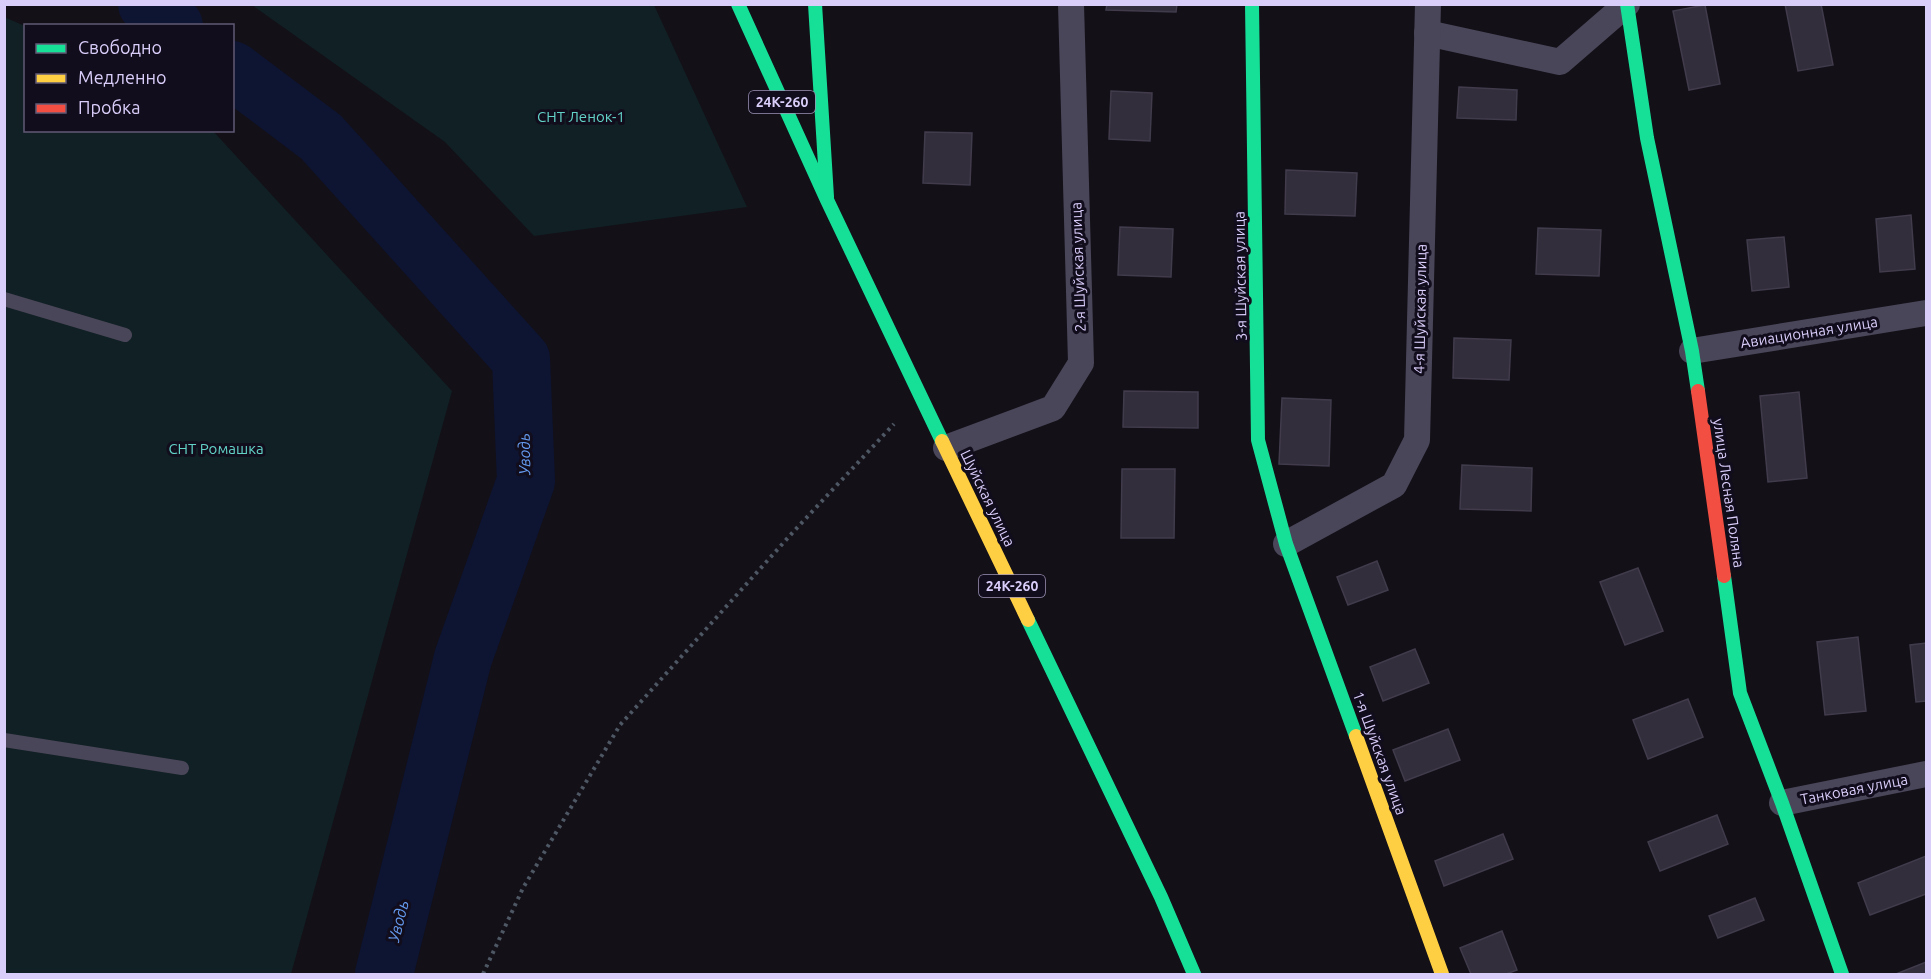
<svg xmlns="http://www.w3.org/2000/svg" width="1931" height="979" font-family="Ubuntu,sans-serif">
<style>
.green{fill:#112024}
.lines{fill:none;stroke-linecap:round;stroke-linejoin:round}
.river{stroke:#0e1533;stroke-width:58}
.building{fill:#322e3b;stroke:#413b4c;stroke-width:1.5}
.path{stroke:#4e5764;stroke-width:4;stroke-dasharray:3 4.5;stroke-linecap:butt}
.lane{stroke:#4a4659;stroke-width:14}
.street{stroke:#4a4659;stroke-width:26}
.fast{stroke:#16e098;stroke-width:14}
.slow{stroke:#ffcf43;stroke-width:14}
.jam{stroke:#f24e42;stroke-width:14}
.labels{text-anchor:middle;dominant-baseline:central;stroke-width:6;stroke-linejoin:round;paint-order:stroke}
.shield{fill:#120d1c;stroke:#9d93b7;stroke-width:1.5}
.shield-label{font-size:14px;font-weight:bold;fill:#d9cdfa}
.park-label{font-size:15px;fill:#62d2c7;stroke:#120d1c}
.street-label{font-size:15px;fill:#d9cdfa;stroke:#120d1c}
.water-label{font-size:16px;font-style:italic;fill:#659bf0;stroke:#120d1c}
</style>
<rect width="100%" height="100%" fill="#131018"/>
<g class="green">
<path d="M252,5H654L747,207L534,236L445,142Z"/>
<path d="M4,17L25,26L26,130L213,131L452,391L291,974H5Z"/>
</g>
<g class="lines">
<g class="river">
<path d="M147,4L174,26"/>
<path d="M232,70L321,137L521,359L526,481L463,658L384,974"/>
</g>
</g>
<g class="building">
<path d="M1107,4H1177L1176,12L1106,10Z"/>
<path d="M1785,4H1821L1833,65L1798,71Z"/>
<path d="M1705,5L1720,84L1689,90L1673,11Z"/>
<path d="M1459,87L1517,90L1516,120L1457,118Z"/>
<path d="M1111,91L1152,93L1150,141L1109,139Z"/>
<path d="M925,132L972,133L970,185L923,183Z"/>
<path d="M1286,170L1357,173L1355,216L1285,214Z"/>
<path d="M1911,215L1915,269L1880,272L1876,219Z"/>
<path d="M1120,227L1173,229L1171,277L1118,275Z"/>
<path d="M1538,228L1601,230L1599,276L1536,274Z"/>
<path d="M1784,237L1789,287L1752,291L1747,240Z"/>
<path d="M1454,338L1511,340L1509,380L1453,378Z"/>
<path d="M1124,391L1198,392V428L1123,427Z"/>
<path d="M1799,392L1807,478L1768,482L1760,396Z"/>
<path d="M1282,398L1331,400L1329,466L1279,464Z"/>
<path d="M1462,465L1532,468L1531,511L1460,509Z"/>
<path d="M1122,469H1175L1174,538H1121Z"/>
<path d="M1377,561L1388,590L1348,605L1337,577Z"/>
<path d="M1638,568L1663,631L1625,645L1600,582Z"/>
<path d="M1858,637L1866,711L1825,715L1817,642Z"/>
<path d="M1926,643V701L1916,702L1910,645Z"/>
<path d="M1415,649L1429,683L1383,701L1370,667Z"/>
<path d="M1688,699L1703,737L1648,759L1633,720Z"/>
<path d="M1448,729L1460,760L1405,781L1393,750Z"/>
<path d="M1717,815L1728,844L1660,871L1648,842Z"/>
<path d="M1503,834L1513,859L1444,886L1435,861Z"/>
<path d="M1926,856V894L1870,915L1858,883Z"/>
<path d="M1755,898L1764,920L1718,938L1709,916Z"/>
<path d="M1502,931L1517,970L1506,974H1471L1460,948Z"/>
<path d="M1926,962V974H1896Z"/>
</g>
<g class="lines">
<path class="path" d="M483,974L523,888L620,725L794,531L894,424"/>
<g class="lane">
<path d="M4,299L125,335"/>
<path d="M4,740L182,768"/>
</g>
<g class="street">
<path d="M1427,33L1560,62L1627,4"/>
<path d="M1692,351L1926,313"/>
<path d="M946,448L1053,408L1081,363L1071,4"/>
<path d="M1286,544L1394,485L1417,440L1428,4"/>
<path d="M1782,803L1926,774"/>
</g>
<g class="fast">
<path d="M738,4L827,200L942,441"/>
<path d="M815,4L827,197"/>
<path d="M1252,4L1258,440L1286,544L1356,736"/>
<path d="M1627,4L1647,138L1692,351L1698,391"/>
<path d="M1724,576L1740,693L1782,803L1842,974"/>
<path d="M1028,620L1161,897L1194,974"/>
</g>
<g class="slow">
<path d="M942,441L1028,620"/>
<path d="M1356,736L1442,974"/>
</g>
<path class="jam" d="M1698,391L1724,576"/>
</g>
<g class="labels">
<g class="shield">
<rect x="749" y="91" width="66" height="22" rx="4.5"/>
<rect x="979" y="575" width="66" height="22" rx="4.5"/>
</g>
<g class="shield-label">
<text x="782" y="102">24К-260</text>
<text x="1012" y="586">24К-260</text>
</g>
<g class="park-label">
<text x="581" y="116">СНТ Ленок-1</text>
<text x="216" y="448">СНТ Ромашка</text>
</g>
<g class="street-label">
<text transform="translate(1078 267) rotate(-92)">2-я Шуйская улица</text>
<text transform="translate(1240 276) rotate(-91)">3-я Шуйская улица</text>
<text transform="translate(1420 309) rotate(-89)">4-я Шуйская улица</text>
<text transform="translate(1809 332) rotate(-9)">Авиационная улица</text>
<text transform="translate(1729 493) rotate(82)">улица Лесная Поляна</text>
<text transform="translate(988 498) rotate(64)">Шуйская улица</text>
<text transform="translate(1380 753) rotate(70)">1-я Шуйская улица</text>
<text transform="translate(1854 789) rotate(-11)">Танковая улица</text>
</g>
<g class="water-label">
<text transform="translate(524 454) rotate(-91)">Уводь</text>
<text transform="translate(398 921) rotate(-76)">Уводь</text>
</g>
</g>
<rect width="1931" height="979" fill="none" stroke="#d9cdfa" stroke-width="12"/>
<rect x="24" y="24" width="210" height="108" fill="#120d1c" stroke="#625a75" stroke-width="1.5"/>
<rect x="36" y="44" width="30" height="9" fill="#16e098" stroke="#625a75" stroke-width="1.5"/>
<text x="78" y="54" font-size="18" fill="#d9cdfa">Свободно</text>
<rect x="36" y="74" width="30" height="9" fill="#ffcf43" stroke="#625a75" stroke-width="1.5"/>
<text x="78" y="84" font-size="18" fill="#d9cdfa">Медленно</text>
<rect x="36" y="104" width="30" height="9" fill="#f24e42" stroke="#625a75" stroke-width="1.5"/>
<text x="78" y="114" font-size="18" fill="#d9cdfa">Пробка</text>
</svg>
